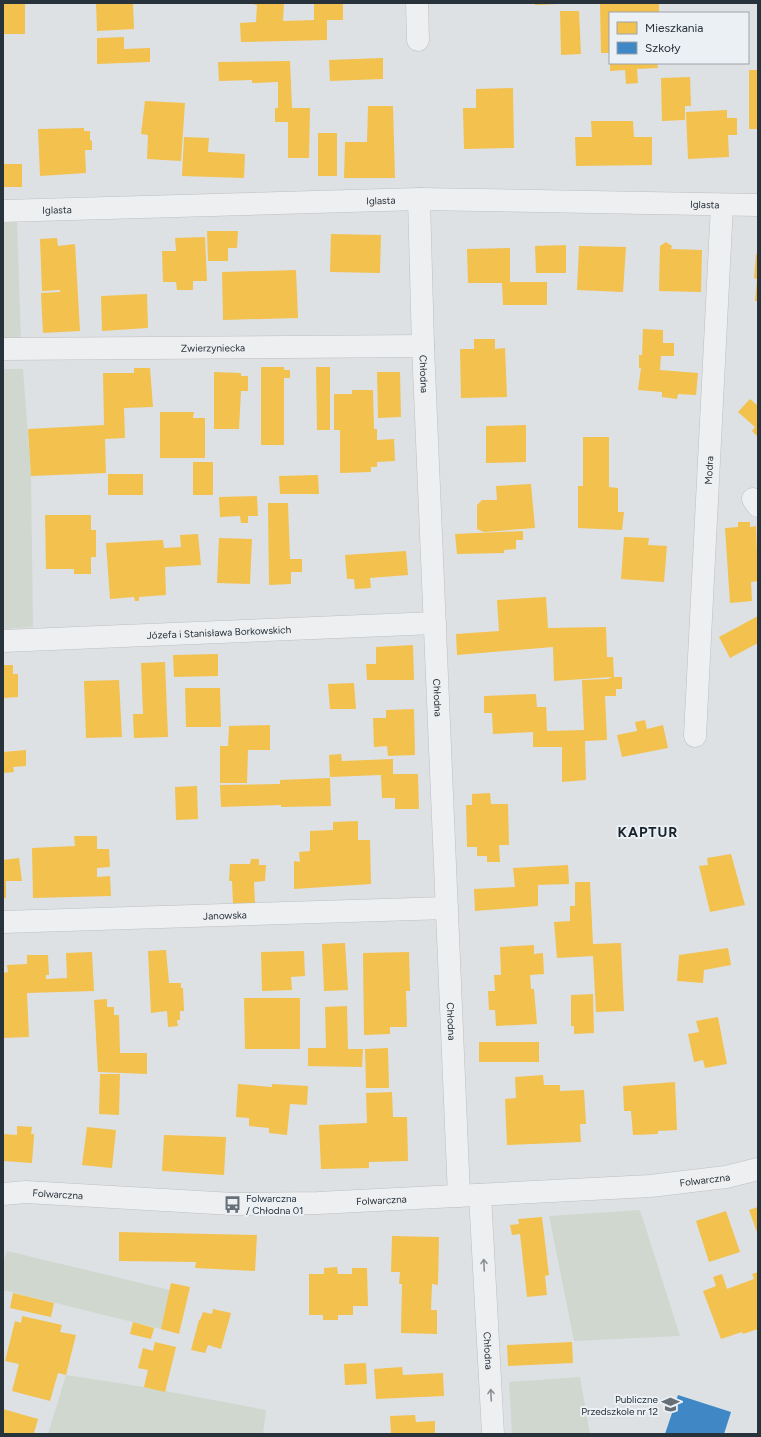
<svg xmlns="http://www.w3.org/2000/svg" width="761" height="1437" font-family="Figtree,sans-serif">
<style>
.green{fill:#d0d7cf}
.homes{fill:#f2c14e}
.schools{fill:#3f88c5}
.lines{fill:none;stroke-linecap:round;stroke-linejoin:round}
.minor-casing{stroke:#bcbfc2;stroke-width:23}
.minor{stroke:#eeeff0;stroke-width:22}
.oneway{stroke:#8a9096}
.labels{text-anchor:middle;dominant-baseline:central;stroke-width:4;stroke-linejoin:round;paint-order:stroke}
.street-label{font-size:10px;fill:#27323b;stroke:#ebf0f4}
.poi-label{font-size:10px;fill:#27323b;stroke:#ebf0f4;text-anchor:start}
.district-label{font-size:14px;font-weight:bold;letter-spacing:1px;fill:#19232c;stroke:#ebf0f4}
</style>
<rect width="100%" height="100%" fill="#dee1e4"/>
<g class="green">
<path d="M17,222L21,341H3V223Z"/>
<path d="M3,369H23L31,476L33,627L3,629Z"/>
<path d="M640,1210L680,1336L574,1341L549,1216Z"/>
<path d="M7,1251L170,1290L161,1329L3,1290V1263Z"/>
<path d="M66,1375L144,1387L266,1410L263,1434H48Z"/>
<path d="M580,1377L590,1434H512L509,1382Z"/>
</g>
<g class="homes">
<rect x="3" y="3" width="22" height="31"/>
<path d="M96,3H133L134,29L97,31Z"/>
<path d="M247,3H284L283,21L314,20V3H343V20H327V40L241,42L240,23L256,22L257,5Z"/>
<path d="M535,3H559V4L535,5Z"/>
<path d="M600,3H659V13H610V53H601Z"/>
<path d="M560,11H579L581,54L561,55Z"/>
<path d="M124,37V49L150,48V62L97,64V38Z"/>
<path d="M383,58V79L330,81L329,60Z"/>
<path d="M290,61L292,108H310L309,158H288V122H275V108H278V82L252,83V80L219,81L218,62Z"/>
<path d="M610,63H657L658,68L637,69L638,83L626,84L625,70L610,71Z"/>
<rect x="749" y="70" width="9" height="59"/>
<path d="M690,77L691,106H685V120L662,121L661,78Z"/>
<path d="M513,88L514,148L464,149L463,108H476V89Z"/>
<path d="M145,101L185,103L181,161L147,159L148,135L141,134Z"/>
<path d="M368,106H393L395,178H344L345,142H367Z"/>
<path d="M727,110V118H737V135H728L729,157L688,159L686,112Z"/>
<path d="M591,121H633L634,137H652V165L576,166L575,137H592Z"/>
<path d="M84,128V131H90V140L92,141V150H85L86,173L40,176L38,129Z"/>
<rect x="318" y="133" width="19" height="43"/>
<path d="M184,137L209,138L208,152L245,154L244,178L182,176Z"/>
<rect x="3" y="164" width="19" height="23"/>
<path d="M207,231H238L237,248H228V261H208Z"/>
<path d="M331,234L381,235L380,273L330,272Z"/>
<path d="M205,237L207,281H193V290H177L176,282H163L162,251H176L175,238Z"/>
<path d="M57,238L58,246L75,244L80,331L43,333L41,293L60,292V290L42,291L40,239Z"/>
<path d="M666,242L672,246L671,249L702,250L701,292L659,291L660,246Z"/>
<path d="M566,245V273H536L535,246Z"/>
<path d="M579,246L626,247L623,292L577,290Z"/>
<path d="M510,248V282H547V305H503L502,283H468L467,249Z"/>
<path d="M756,254H758V301H755L757,279L754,278Z"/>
<path d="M296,270L298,318L223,320L222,272Z"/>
<path d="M147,294L148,328L102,331L101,296Z"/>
<path d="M643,329L663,330V343H674V356H661L660,370L698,373L696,395L678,394L677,399L662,397V392L638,390L641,368H639V355H642Z"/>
<path d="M474,339H495V349L505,348L507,397L461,398L460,349H474Z"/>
<path d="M261,367H284V370H290V378H284V445H261Z"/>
<path d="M316,367H330V430H317Z"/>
<path d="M134,368H150L153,407L124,408L125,438L105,439L106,473L31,476L28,429L104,425L103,373H134Z"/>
<path d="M214,372L241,373V376H248V391H241L239,429H214Z"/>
<path d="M377,372H400L401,417L378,418Z"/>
<path d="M352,390H373L374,429H377V440L394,439L395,461L377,462V467H371V472L340,473V430H334V394H352Z"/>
<path d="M750,399L758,406V437L752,431L755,427L738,412Z"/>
<path d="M160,412H194L193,418H205V458H160Z"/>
<path d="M526,425V462L486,463V426Z"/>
<path d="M583,437H609V487L618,488V512H624L622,530L578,528V486H583Z"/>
<rect x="193" y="462" width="20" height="33"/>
<rect x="108" y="474" width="35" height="21"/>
<path d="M318,475L319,494H280L279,476Z"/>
<path d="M531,484L535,528L484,532L477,529V505L482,500H497L496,486Z"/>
<path d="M257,496L258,516H248V523H241L240,516L220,517L219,497Z"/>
<path d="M268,503H288L290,559H302V572H291V584L269,585Z"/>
<path d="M45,515H91V530H96V557H91V574H74V569H46Z"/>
<path d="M738,522H750V527L756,526L758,581L751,582L752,601L730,603L725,528L738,527Z"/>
<path d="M523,531V540H516V549L504,550V553L457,554L455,534Z"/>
<path d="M198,534L201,565L165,567L166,595L139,597V601H135L134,597L110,599L106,543L163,540L164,548L181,547L180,535Z"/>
<path d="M624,537L649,538L648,545L667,546L664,582L621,579Z"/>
<path d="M219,538L252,539L250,584L217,583Z"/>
<path d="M406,551L408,575L370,578L371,588L355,589L354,579H347L345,555Z"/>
<path d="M546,597L548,628L606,627L607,657H613L614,677H622V689H616V696H605L607,740L585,741L586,780L562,782V747H533V732L493,734L492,713H484V696L536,694L537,707H546L547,731L584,730L582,680L608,679L612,677L554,681L553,647L457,655L456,634L499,631L497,600Z"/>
<path d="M758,616V643L730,658L719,637Z"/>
<path d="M413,645L414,680H367L366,664H376V647Z"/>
<path d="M218,654V676L174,677L173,655Z"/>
<path d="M165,662L168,737L134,738L133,714H143L141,663Z"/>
<path d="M3,665H13V674H18V697L3,698Z"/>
<path d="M119,680L122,737L86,738L84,681Z"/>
<path d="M354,683L356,709H330L328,684Z"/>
<path d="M185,688H220L221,727H186Z"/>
<path d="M414,709L415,755L388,756L387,746L374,747L373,718H386V710Z"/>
<path d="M645,720L647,729L663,725L668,748L622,757L617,735L637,731L635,722Z"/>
<path d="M270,725V750H248L247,783H220V746H228L229,726Z"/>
<path d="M26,750V766L13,767L14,772L3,773V752Z"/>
<path d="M341,754L342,761L393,759V774H418L419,809H395V798H382L381,775L330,777L329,755Z"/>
<path d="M330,778L331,806L281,807V805L221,807L220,785L280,784V780Z"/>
<path d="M197,786L198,819L176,820L175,787Z"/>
<path d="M490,793L491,804H508L509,845H499L500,862H487V856H477V847H467L466,805H472V794Z"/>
<path d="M358,821V840H370L371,884L294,889V861L300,862L299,852L310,851V831L333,830V822Z"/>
<path d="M74,836H97V849H109L110,867L97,868V877L110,876L111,896L33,898L32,848L75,846Z"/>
<path d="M731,854L745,905L710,912L699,866L708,865L707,858Z"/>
<path d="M19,858L22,881H6V898H3V860Z"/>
<path d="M251,859H259V865H266L265,881L254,882L255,904H233L232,881H229L230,864H250Z"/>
<path d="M568,865L569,884L538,885V906L475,911L474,889L515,887L513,868Z"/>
<path d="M575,882H590L593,944L621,943L624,1011L596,1012L593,956L557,958L554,922L570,921V906H575Z"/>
<path d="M345,943L348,990L324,991L322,944Z"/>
<path d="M534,945V954L543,953L544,974L530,975L531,989H534L537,1024L496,1026L495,1010H489L488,991H495L494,975H501L500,947Z"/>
<path d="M728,948L731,965L704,970L703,983L677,981L679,955Z"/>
<path d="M166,950L169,983H181V988H183L184,1011H180V1020H177L178,1026L168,1027L167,1011L151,1013L148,951Z"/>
<path d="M304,951L305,976L291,977L292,990L262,991L261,952Z"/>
<path d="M92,952L94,991L27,993L29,1037L3,1038V973L8,972L7,965L27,964V955H48L49,975H46V979L67,978L66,953Z"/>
<path d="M409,952L410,991H406L407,1027H390V1034L364,1035L363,953Z"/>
<path d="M593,994L594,1033L574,1034V1026H571V995Z"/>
<path d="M244,998H300V1049H245Z"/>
<path d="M107,999V1007H114V1015H119L120,1053H147V1074L98,1072L94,1000Z"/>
<path d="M347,1006L348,1049H363L362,1067L308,1066V1048H326L325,1007Z"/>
<path d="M718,1017L727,1064L705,1068L703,1060L694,1062L688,1034L699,1032L696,1021Z"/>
<rect x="479" y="1042" width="60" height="20"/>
<path d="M388,1048L389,1088H366L365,1049Z"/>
<path d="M100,1074H120L119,1115L99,1114Z"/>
<path d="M543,1075L544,1085H560V1091L584,1090L586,1124H580L581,1142L507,1145L505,1099L516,1098L515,1077Z"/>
<path d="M675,1082L677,1130L658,1131V1134L633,1135L631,1111H624L623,1086Z"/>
<path d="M238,1084L272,1087V1084L308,1086L307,1105L290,1104L287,1135L269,1133V1128L249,1126V1118L236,1117Z"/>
<path d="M392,1092L393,1117H407L408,1161L369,1162V1168L321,1169L319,1125L367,1123L366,1093Z"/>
<path d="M17,1126L32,1127L31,1134H34V1137L32,1163L3,1161V1134L17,1135Z"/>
<path d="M87,1127L116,1130L112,1168L82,1165Z"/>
<path d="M164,1135L226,1137L224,1175L162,1171Z"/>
<path d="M758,1207V1235L749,1210Z"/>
<path d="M726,1211L740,1252L709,1262L696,1221Z"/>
<path d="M542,1217L549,1275L545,1276L547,1295L527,1297L520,1234L512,1235L510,1225L519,1224L518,1219Z"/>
<path d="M119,1232L257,1235L255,1271L195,1268L196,1262L119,1261Z"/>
<path d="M392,1236L439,1237L438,1285L432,1284L431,1310H437V1334L401,1333L402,1284H399L400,1272H391Z"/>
<path d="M337,1267L338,1274H352V1268H367L368,1306H353V1315H338V1320H323V1315H309V1274H324V1268Z"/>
<path d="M758,1272V1329L743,1334L742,1332L721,1339L703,1291L716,1286L713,1277L722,1274L727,1289L754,1279L752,1274Z"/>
<path d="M171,1283L190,1287L179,1334L161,1329Z"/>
<path d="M13,1293L54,1303L51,1317L10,1308Z"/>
<path d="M213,1309L231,1313L221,1349L208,1345L205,1353L191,1350L199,1320H200L203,1312L212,1314Z"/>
<path d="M22,1316L62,1325L60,1332L76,1335L66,1375L58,1373L50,1401L12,1391L19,1364L5,1361L15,1321L21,1323Z"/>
<path d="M133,1322L154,1328L151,1339L130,1334Z"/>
<path d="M155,1342L176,1347L165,1392L144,1387L148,1370L138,1368L143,1348L153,1351Z"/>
<path d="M572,1342L573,1363L508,1366L507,1345Z"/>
<path d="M366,1363L367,1384L345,1385L344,1364Z"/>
<path d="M402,1367L403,1375L443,1373L444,1396L376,1399L374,1369Z"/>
<path d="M3,1409L38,1419L34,1433L38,1434H3Z"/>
<path d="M415,1415L416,1422L435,1421V1434H391L390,1416Z"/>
</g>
<path class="schools" d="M678,1395L731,1412L724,1434H665Z"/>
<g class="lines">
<defs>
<g id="minor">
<path d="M417,3L418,40"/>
<path id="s1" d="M419,199L423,346L459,1196"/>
<path id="s2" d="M3,211L419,199L758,205"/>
<path id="s3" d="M3,349L423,346"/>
<path d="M753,499L758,506"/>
<path id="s4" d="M3,641L435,623"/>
<path id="s5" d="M695,736L722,205"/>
<path id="s6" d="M3,922L447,908"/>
<path id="s7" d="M3,1194L26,1192L233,1204L318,1203L650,1186L726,1177L758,1169"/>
<path id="s8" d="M480,1195L493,1434"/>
</g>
</defs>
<use href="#minor" class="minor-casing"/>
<use href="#minor" class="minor"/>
</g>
<defs><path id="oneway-shaft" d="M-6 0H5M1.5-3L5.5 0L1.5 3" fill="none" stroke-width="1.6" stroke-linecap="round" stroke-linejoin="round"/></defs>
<g class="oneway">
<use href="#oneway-shaft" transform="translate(484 1265) rotate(-93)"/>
<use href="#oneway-shaft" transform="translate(491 1395) rotate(-93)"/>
</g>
<defs>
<symbol id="bus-bare" viewBox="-9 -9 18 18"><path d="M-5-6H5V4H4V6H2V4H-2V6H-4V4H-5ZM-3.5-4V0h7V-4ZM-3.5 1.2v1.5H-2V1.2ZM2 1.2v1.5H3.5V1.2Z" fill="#676f76" stroke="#ebf0f4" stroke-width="2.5" paint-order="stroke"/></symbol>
<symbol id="school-bare" viewBox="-9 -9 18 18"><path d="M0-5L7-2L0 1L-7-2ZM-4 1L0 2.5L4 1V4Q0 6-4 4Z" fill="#676f76" stroke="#ebf0f4" stroke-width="2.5" paint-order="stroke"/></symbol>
</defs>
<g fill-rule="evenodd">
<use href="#bus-bare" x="220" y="1192" width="25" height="25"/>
<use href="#school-bare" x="658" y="1392" width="25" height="25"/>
</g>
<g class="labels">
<g class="street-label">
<text stroke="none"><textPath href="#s2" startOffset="378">Iglasta</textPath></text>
<text stroke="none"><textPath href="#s2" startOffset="702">Iglasta</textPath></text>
<text stroke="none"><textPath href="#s2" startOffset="54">Iglasta</textPath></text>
<text stroke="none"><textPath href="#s3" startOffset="210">Zwierzyniecka</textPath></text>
<text stroke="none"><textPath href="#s1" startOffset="175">Chłodna</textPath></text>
<text stroke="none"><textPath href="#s5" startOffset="266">Modra</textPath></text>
<text stroke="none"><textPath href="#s4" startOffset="216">Józefa i Stanisława Borkowskich</textPath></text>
<text stroke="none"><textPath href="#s1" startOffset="499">Chłodna</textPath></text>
<text stroke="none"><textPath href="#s6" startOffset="222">Janowska</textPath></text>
<text stroke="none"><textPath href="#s1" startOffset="823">Chłodna</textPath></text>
<text stroke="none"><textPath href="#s7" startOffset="703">Folwarczna</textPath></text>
<text stroke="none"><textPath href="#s7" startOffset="55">Folwarczna</textPath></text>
<text stroke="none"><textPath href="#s7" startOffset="379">Folwarczna</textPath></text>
<text stroke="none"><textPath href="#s8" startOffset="156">Chłodna</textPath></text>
</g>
<g class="poi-label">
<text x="246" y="1198">Folwarczna<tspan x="246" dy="12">/ Chłodna 01</tspan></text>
<text x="658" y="1399" text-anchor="end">Publiczne<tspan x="658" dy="12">Przedszkole nr 12</tspan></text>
</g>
<g class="district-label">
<text x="648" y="832">KAPTUR</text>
</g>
</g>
<rect width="761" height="1437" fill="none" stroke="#27323b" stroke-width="8"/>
<rect x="609" y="12" width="140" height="52" fill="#ebf0f4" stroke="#9da4aa"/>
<rect x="617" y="22" width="20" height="12" fill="#f2c14e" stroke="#9da4aa"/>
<text x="645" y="32" font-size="12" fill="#27323b">Mieszkania</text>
<rect x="617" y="42" width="20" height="12" fill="#3f88c5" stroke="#9da4aa"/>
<text x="645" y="52" font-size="12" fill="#27323b">Szkoły</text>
</svg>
